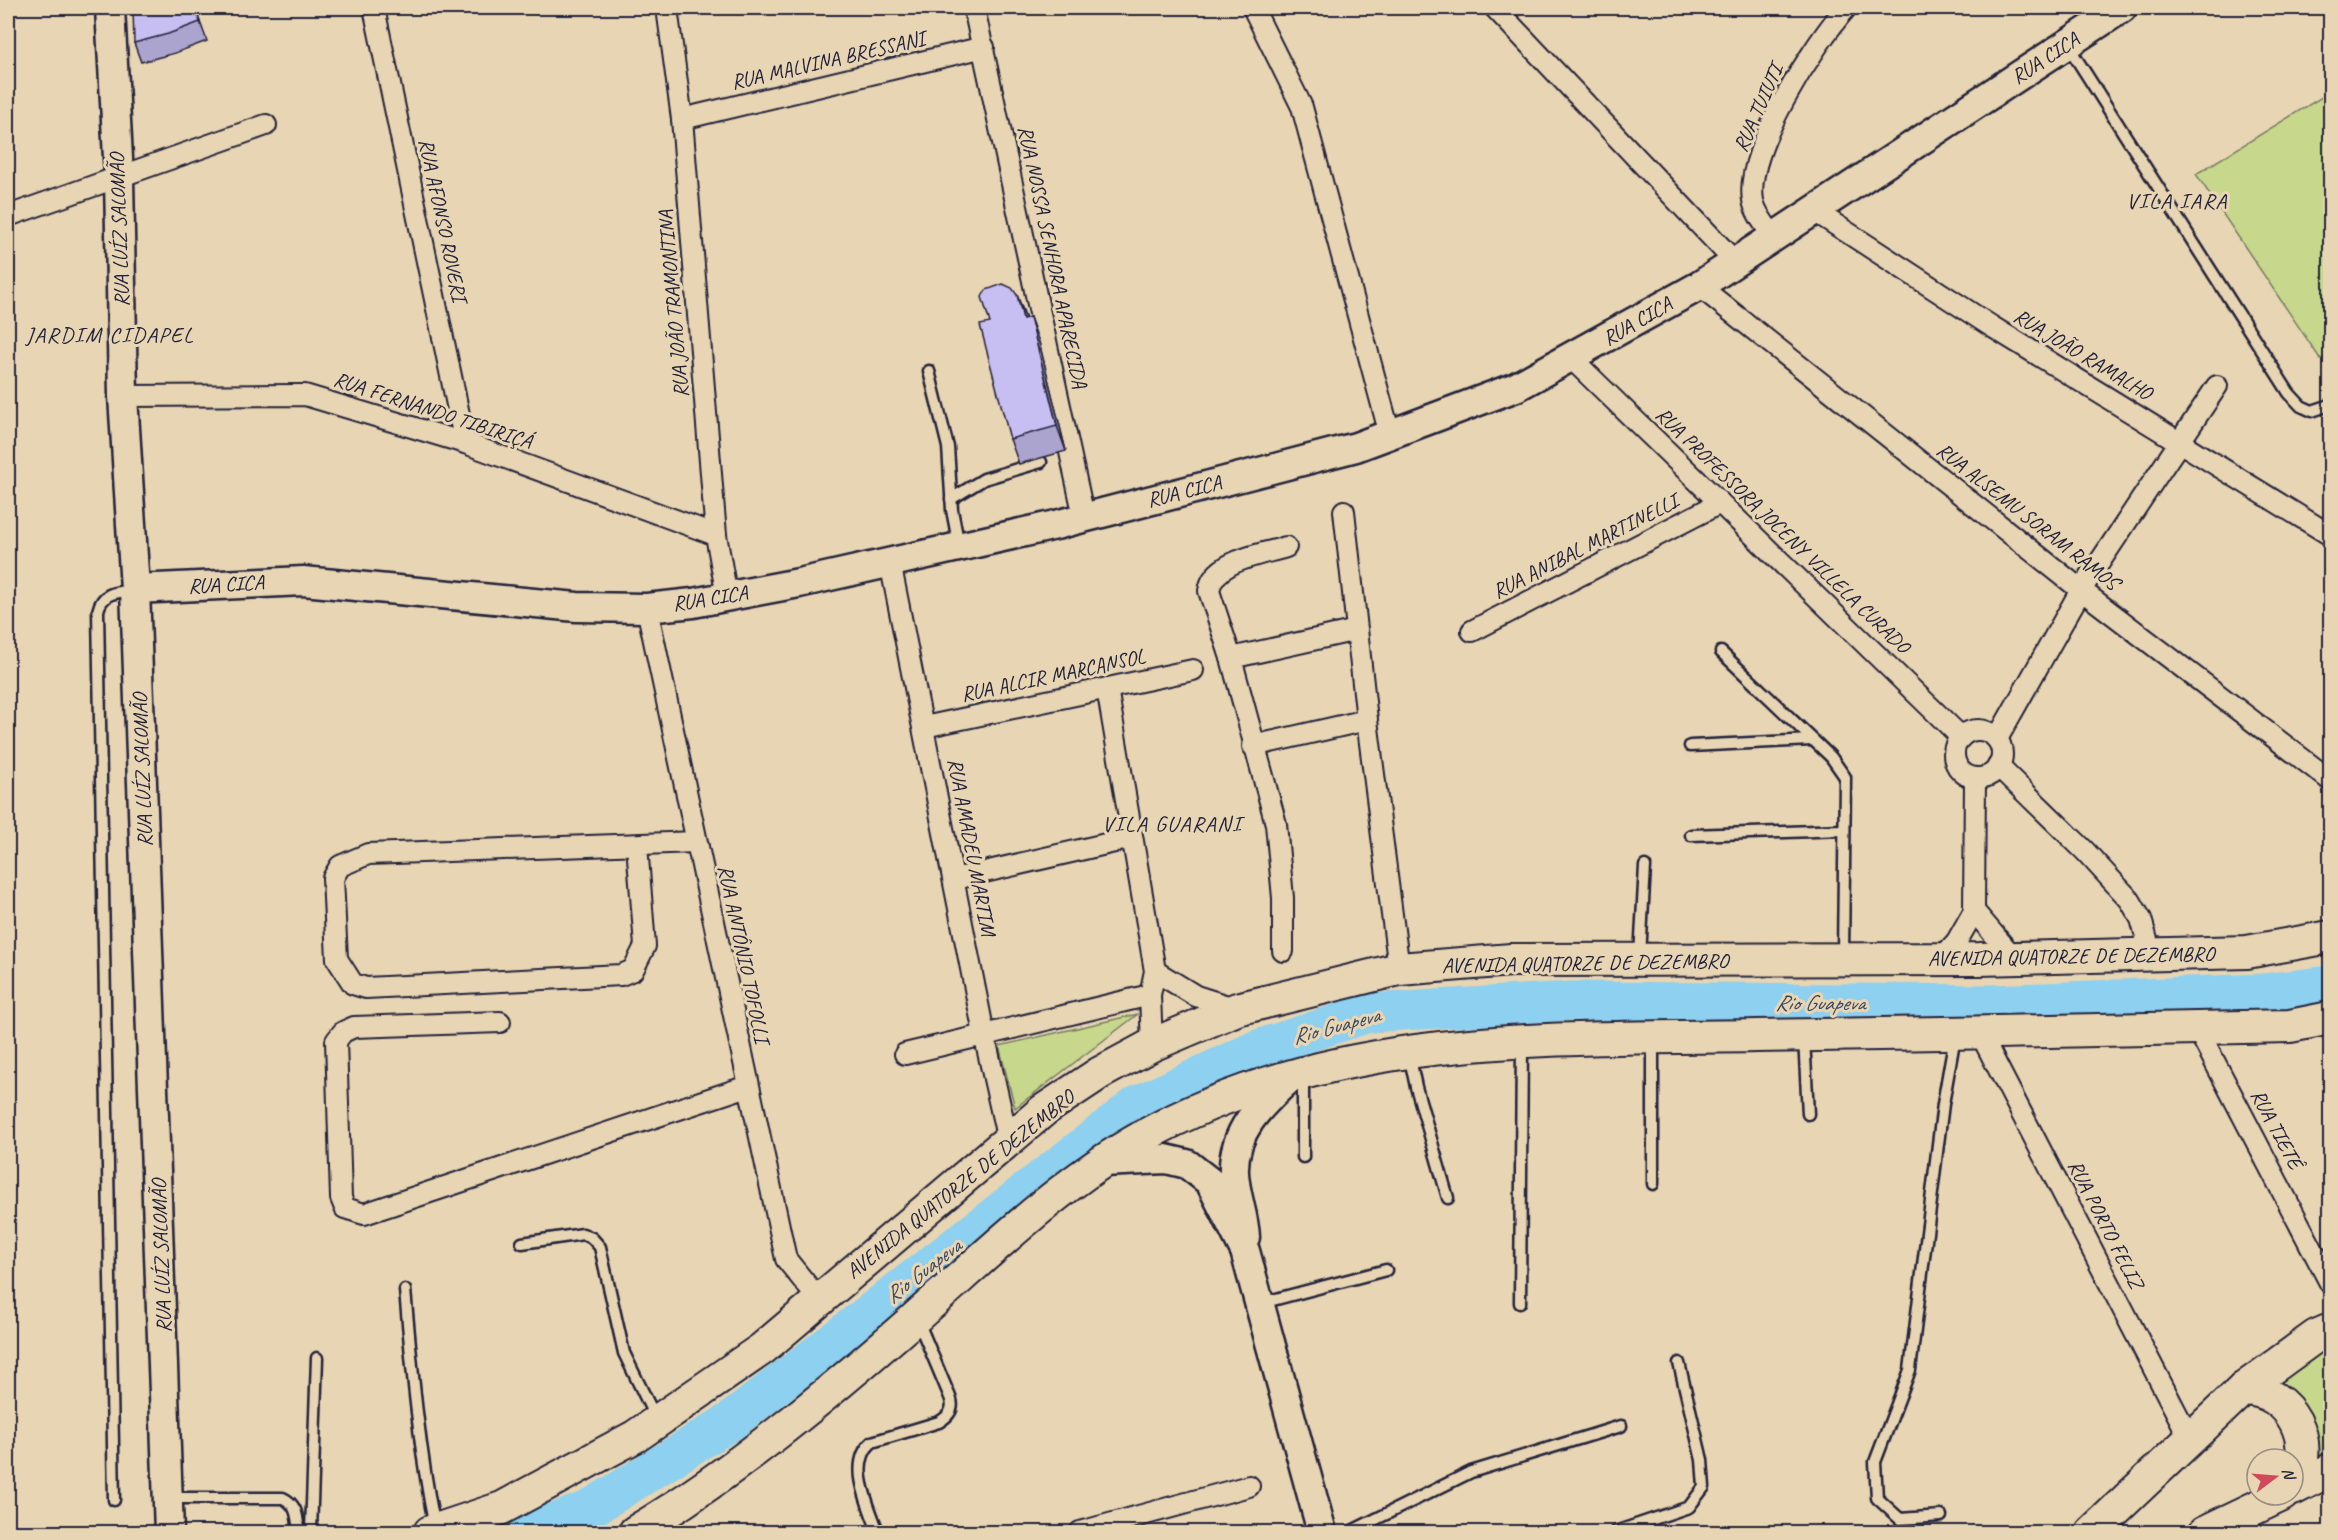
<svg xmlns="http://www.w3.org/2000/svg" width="2338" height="1540" font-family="Caveat,sans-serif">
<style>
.green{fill:#c7d78b;stroke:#747c63;stroke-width:1.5}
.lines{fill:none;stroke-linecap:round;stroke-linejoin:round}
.river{stroke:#8dd0ef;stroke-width:39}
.lane-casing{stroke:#22223b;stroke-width:15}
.street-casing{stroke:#22223b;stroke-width:24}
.secondary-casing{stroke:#22223b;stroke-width:33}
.primary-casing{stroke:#22223b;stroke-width:36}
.lane{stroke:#e8d5b3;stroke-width:10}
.street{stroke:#e8d5b3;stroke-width:20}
.secondary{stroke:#e8d5b3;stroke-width:28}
.primary{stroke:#e8d5b3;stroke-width:32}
.wall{fill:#aba4cf;stroke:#22223b;stroke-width:1.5}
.shaded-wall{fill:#8b86a9;stroke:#22223b;stroke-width:1.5}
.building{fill:#c7bff1;stroke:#22223b;stroke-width:1.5}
.labels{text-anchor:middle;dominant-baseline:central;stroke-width:6;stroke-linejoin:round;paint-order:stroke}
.street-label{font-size:21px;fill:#22223b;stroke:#e8d5b3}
.neighbourhood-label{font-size:22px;letter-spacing:1.5px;fill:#22223b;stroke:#e8d5b3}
.water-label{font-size:22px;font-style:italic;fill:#37455f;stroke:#e8d5b3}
</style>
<rect width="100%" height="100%" fill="#e8d5b3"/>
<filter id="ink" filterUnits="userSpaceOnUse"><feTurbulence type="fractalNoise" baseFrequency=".0167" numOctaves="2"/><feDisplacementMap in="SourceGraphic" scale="12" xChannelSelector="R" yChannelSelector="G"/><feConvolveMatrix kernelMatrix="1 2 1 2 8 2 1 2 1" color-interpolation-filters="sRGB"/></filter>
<g filter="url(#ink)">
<g class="green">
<path d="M2330,92V354L2321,360L2196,174Z"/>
<path d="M1138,1014L1015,1108L999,1046Z"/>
<path d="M2330,1348V1458L2311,1469L2265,1385Z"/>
</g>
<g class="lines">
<path class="river" d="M528,1532L588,1510L731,1421L1136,1106L1258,1049L1369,1013L1572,1001L1993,1004L2263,993L2330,985"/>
<defs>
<g id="lane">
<path d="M2067,44L2289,393L2301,406L2312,411L2330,405"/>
<path d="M929,371L948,447L952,510L959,546"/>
<path d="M951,499L984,479L1041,462"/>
<path d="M1721,652L1831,757L1845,777L1843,956"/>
<path d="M1690,746L1812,740"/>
<path d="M1691,835L1844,830"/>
<path d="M1640,956L1645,866"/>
<path d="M1804,1038L1808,1114"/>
<path d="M1409,1054L1416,1087L1448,1198"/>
<path d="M1303,1157V1075"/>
<path d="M1653,1184V1041"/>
<path d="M522,1243L583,1234L592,1238L600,1247L624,1353L656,1419"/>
<path d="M405,1290C412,1370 419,1449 435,1528"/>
<path d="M1261,1303L1386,1270"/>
<path d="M1520,1303L1522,1043"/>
<path d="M169,1498H283C298,1505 297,1518 299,1532"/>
<path d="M114,1500L98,611C102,592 117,592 134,590"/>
<path d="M1941,1516L1900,1519L1877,1498L1875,1462L1910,1370L1943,1104L1955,1036"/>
<path d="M311,1532L317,1358"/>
<path d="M878,1532C869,1505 847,1464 872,1442L939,1422C949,1416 955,1409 950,1397L918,1321"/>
<path d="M1350,1532L1471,1472L1621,1426"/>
<path d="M1615,1532L1689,1507L1704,1487L1702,1460L1679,1363"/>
</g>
<g id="street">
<path d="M374,8L465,443"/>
<path d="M667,8L682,119L716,535L727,597"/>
<path d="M974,8L1084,517"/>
<path d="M1253,8L1302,107L1390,435"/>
<path d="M1495,8L1736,263"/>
<path d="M682,119L984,47"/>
<path d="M1813,210L1991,326L2330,535"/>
<path d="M8,216L266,125"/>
<path d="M1773,236C1766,226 1755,213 1753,200C1744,152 1815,43 1846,8"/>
<path d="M1699,286L2081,590L2330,780"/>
<path d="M1572,359L1961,737"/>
<path d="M123,396L305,395L465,443L716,535"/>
<path d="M1344,511L1367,720L1399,969"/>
<path d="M890,562L984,1034L1008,1141"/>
<path d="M647,608L786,1259L819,1300"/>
<path d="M1472,631L1720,503"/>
<path d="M1231,658L1209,591C1213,560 1261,555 1286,547"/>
<path d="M1107,688L1155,971L1150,995L1152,1045"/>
<path d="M924,727L1193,670"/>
<circle cx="1978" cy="754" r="24"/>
<path d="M1997,739L2081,590L2217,386"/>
<path d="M1253,746L1367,720"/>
<path d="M1998,766L2085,851L2130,900L2141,919L2151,954"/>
<path d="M637,845L645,946L633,970L621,975L366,988L353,984L337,959L333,878L340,866L368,854L696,842"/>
<path d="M954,879L1132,838"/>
<path d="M1974,911L2013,957"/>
<path d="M1283,951V898L1276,824L1231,658L1357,630"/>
<path d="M1942,958L1957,941L1974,911L1975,778"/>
<path d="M1155,971L1196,996L1237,1009"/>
<path d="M500,1022L354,1027L343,1032L336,1041L341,1198L345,1208L364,1214L748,1086"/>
<path d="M2197,1028L2330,1283"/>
<path d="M1980,1033L2189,1437"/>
<path d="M905,1054L1150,995"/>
<path d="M1080,1532L1249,1486"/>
</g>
<g id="secondary">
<path d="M110,8L119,177L123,396L135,589L169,1532"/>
<path d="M135,589L303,581L577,607L647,608L693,603L799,583L1056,525L1356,447L1516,387L1699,286L2122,8"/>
<path d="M1103,1162L1166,1159L1187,1164L1210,1182L1245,1251L1322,1532"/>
<path d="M1245,1237C1244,1215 1235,1195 1234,1173C1232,1129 1263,1103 1293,1075"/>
</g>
<g id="primary">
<path d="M2243,1389C2291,1390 2318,1443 2293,1484"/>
<path d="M2293,1489L2330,1470"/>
<path d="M430,1532L502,1508L636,1436L762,1349L1044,1110L1100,1073L1152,1045L1237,1009L1399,969L1511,960L1979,959L2247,952L2330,937"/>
<path d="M635,1532C735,1472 827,1395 915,1318C988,1254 1058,1184 1144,1136C1331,1031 1549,1039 1757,1036C1904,1034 2050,1031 2197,1028L2290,1026L2330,1018"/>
<path d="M2092,1532L2243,1389L2316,1336L2330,1330"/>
<path d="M2205,1532L2282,1495"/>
</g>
</defs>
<use href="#lane" class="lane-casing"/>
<use href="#street" class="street-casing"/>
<use href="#secondary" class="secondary-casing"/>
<use href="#primary" class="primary-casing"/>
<use href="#lane" class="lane"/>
<use href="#street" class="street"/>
<use href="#secondary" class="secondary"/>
<use href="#primary" class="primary"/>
</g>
<g class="wall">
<path d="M195,8L207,41L175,53L141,62L134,43Z"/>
<path d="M1017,295L1026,318L1039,342L1066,451L1019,464L1010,439L990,323Z"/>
</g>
<g class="shaded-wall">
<path d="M1017,295L1026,320L1023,319Z"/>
<path d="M1030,317L1039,342L1066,451L1057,426Z"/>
</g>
<g class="building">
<path d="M133,8H195L200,22L168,34L134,43Z"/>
<path d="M1003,284L1012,288L1017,295L1023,319L1030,317L1057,426L1010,439L980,325L990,323L982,297L986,290Z"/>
</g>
</g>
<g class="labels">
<g class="street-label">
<text transform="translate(2045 58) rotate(-33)">RUA CICA</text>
<text transform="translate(828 60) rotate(-13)">RUA MALVINA BRESSANI</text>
<text transform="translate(1758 108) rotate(-66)">RUA TUIUTI</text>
<text transform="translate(443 220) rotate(78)">RUA AFONSO ROVERI</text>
<text transform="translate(119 230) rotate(-92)">RUA LUÍZ SALOMÃO</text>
<text transform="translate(1053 257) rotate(78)">RUA NOSSA SENHORA APARECIDA</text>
<text transform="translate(673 304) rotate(-95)">RUA JOÃO TRAMONTINA</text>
<text transform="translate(1637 321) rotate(-30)">RUA CICA</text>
<text transform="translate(2083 354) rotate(31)">RUA JOÃO RAMALHO</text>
<text transform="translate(433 410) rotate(18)">RUA FERNANDO TIBIRIÇÁ</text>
<text transform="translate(1184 491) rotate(-14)">RUA CICA</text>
<text transform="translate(2028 516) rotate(38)">RUA ALSEMU SORAM RAMOS</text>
<text transform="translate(1783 530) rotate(44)">RUA PROFESSORA JOCENY VILLELA CURADO</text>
<text transform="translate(1585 546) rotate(-27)">RUA ANIBAL MARTINELLI</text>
<text transform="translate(226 584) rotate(-3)">RUA CICA</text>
<text transform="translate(710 598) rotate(-9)">RUA CICA</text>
<text transform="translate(1053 675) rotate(-12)">RUA ALCIR MARCANSOL</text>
<text transform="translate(142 770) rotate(-92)">RUA LUÍZ SALOMÃO</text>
<text transform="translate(972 847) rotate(79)">RUA AMADEU MARTIM</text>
<text transform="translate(744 954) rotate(78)">RUA ANTÔNIO TOFOLLI</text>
<text transform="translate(2071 956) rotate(-1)">AVENIDA QUATORZE DE DEZEMBRO</text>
<text transform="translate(1585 963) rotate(-1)">AVENIDA QUATORZE DE DEZEMBRO</text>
<text transform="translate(2277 1129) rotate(62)">RUA TIETÊ</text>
<text transform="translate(960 1184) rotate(-39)">AVENIDA QUATORZE DE DEZEMBRO</text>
<text transform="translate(2106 1224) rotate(63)">RUA PORTO FELIZ</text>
<text transform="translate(161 1256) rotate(-92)">RUA LUÍZ SALOMÃO</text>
</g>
<g class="neighbourhood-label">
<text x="2177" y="201">VILA IARA</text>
<text x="110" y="335">JARDIM CIDAPEL</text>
<text x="1172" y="824">VILA GUARANI</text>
</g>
<g class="water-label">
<text x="1820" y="1003">Rio Guapeva</text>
<text transform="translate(1336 1026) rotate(-15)">Rio Guapeva</text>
<text transform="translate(923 1271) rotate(-38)">Rio Guapeva</text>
</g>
</g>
<rect width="2338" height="1540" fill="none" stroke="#e8d5b3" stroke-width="30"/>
<rect x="15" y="15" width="2308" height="1510" fill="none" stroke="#22223b" stroke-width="2" filter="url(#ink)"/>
<g transform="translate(2275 1477) rotate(74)"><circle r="28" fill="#e8d5b3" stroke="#998d83" stroke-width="1.5"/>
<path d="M0-4.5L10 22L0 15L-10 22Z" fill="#d1495b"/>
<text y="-9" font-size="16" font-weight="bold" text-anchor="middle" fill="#22223b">N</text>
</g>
</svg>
